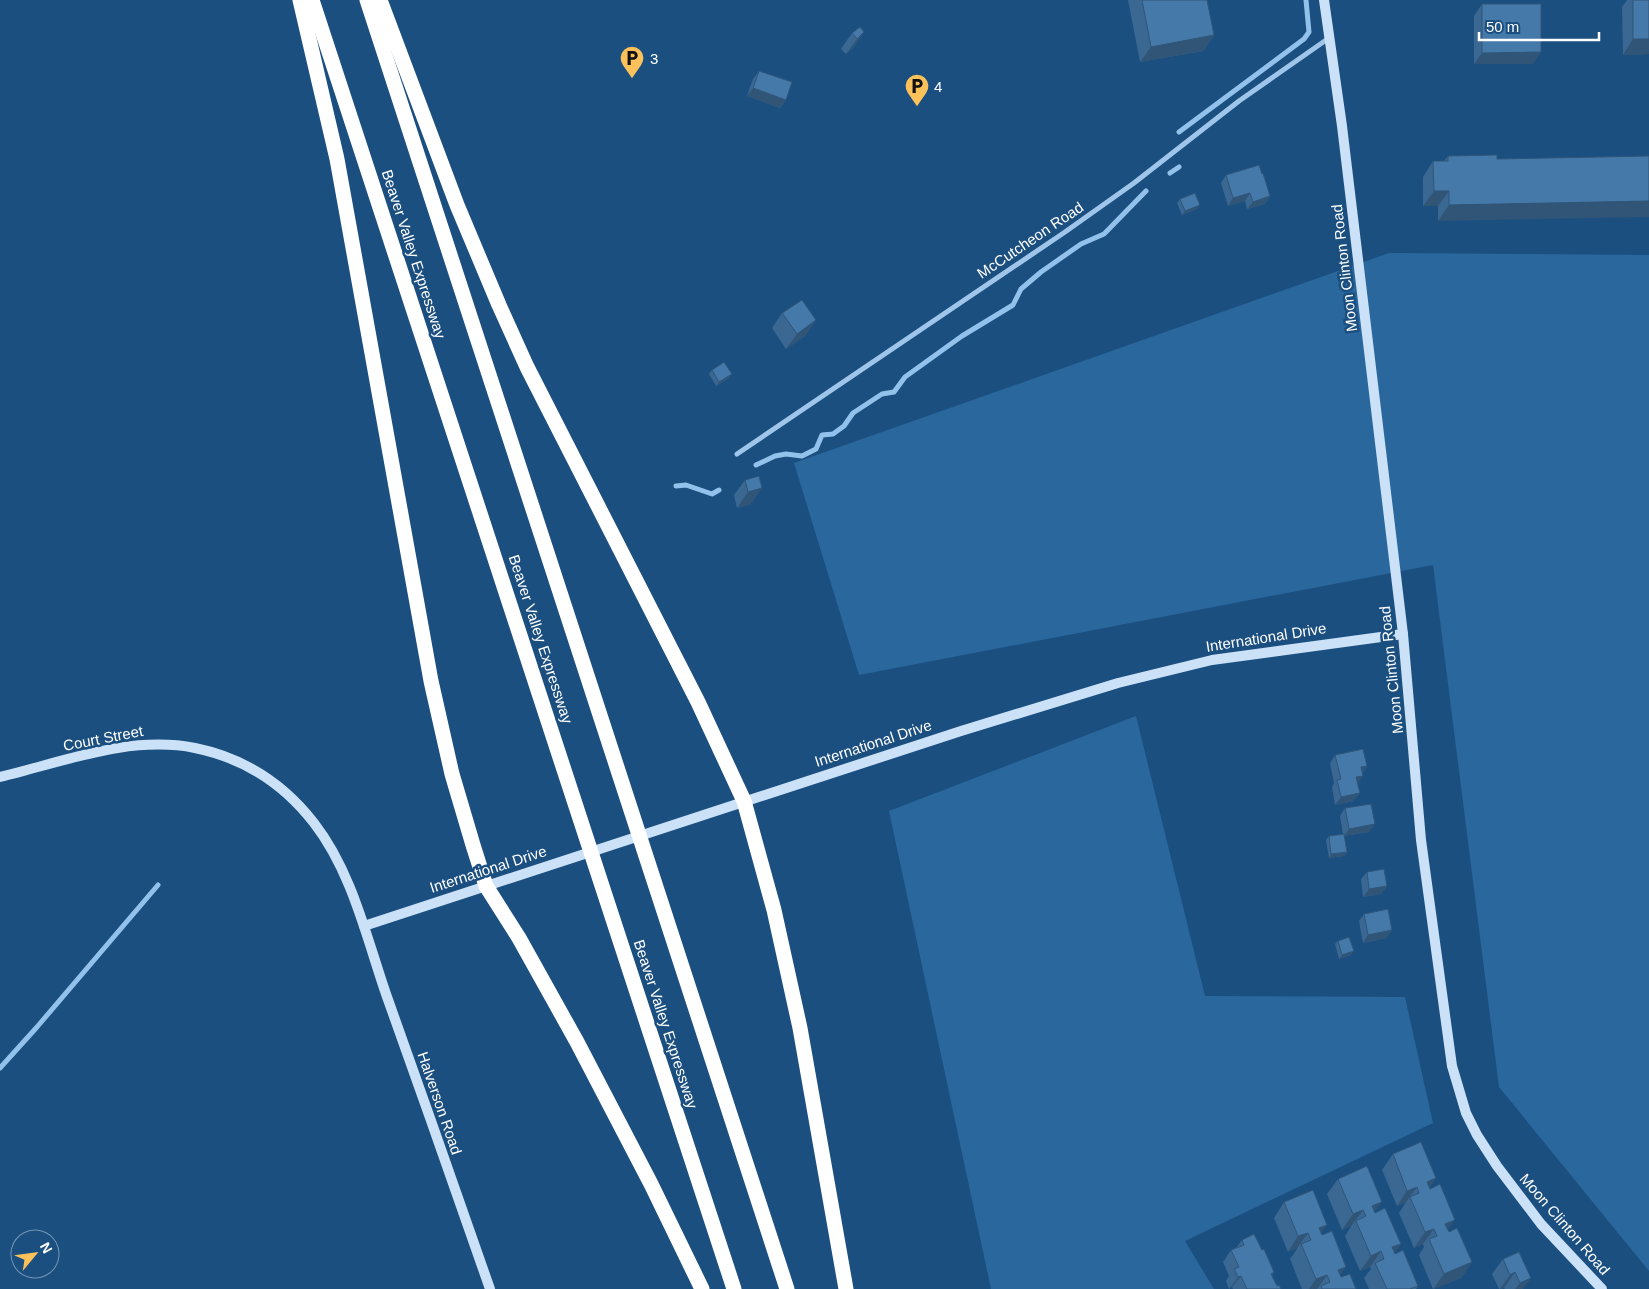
<svg xmlns="http://www.w3.org/2000/svg" width="1649" height="1289" font-family="Helvetica,sans-serif">
<style>
.green{fill:#2a679d}
.lines{fill:none;stroke-linecap:round;stroke-linejoin:round}
.stream{stroke:#92c2ec;stroke-width:5}
.street{stroke:#9fc6ea;stroke-width:5}
.secondary{stroke:#cae1f7;stroke-width:10}
.highway{stroke:#fff;stroke-width:15}
.wall{fill:#3a6892}
.shaded-wall{fill:#305577}
.building{fill:#4479aa;stroke:#305577}
.labels{text-anchor:middle;dominant-baseline:central;stroke-width:5;stroke-linejoin:round;paint-order:stroke}
.poi-label{font-size:15px;fill:#fff;stroke:#1b4f80;text-anchor:start}
.street-label{font-size:15px;fill:#fff;stroke:#1b4f80}
</style>
<rect width="100%" height="100%" fill="#1b4f80"/>
<g class="green">
<path d="M1389,253L1649,255V1271L1499,1087L1433,565L859,675L794,463Z"/>
<path d="M1136,716L1205,996L1405,997L1433,1123L1185,1241L1214,1289H991L889,811Z"/>
</g>
<g class="lines">
<g class="stream">
<path d="M1179,132L1304,39L1309,32L1306,0"/>
<path d="M1170,173L1179,167"/>
<path d="M756,465L775,456L786,454L802,456L816,449L822,435L833,434L844,426L853,413L882,394L894,392L905,377L962,336L1013,305L1021,289L1041,272L1081,244L1104,234L1146,191"/>
<path d="M676,486L686,485L712,494L719,490"/>
<path d="M0,1068L37,1027L158,885"/>
</g>
<path class="street" d="M737,454L1065,232L1134,183L1239,101L1329,38"/>
<g class="secondary">
<path d="M1324,0L1342,126L1403,634L1421,840L1452,1066L1466,1113L1477,1135L1497,1166L1541,1224L1602,1289"/>
<path d="M0,777C63,762 129,735 195,748C244,758 283,783 314,823C352,872 366,936 386,994C421,1092 456,1191 490,1289"/>
<path d="M364,926L961,731L1118,683L1212,660L1403,634"/>
</g>
<g class="highway">
<path d="M300,0L337,159L431,681L452,774L473,845L486,886L519,938L577,1042L651,1184L702,1289"/>
<path d="M312,0L734,1289"/>
<path d="M367,0L787,1289"/>
<path d="M380,0L457,205L499,305L527,367L698,702L744,801L774,910L800,1028L846,1289"/>
</g>
</g>
<g class="wall">
<path d="M1128,0H1207L1214,35L1203,51L1140,62Z"/>
<path d="M1627,0H1649V54L1623,55L1622,7Z"/>
<path d="M1482,4L1533,64H1474V16Z"/>
<path d="M864,32L853,48L846,54L841,49L852,33Z"/>
<path d="M759,71L786,100L780,108L747,96L753,79Z"/>
<path d="M1497,155L1438,221V206H1423V177L1433,161H1444L1448,156Z"/>
<path d="M1262,174L1270,196L1265,204L1247,209L1245,201L1228,206L1221,183L1226,175Z"/>
<path d="M1180,199L1197,209L1182,215L1177,203Z"/>
<path d="M782,313L816,320L805,336L786,349L772,328Z"/>
<path d="M712,370L729,378L716,386L709,374Z"/>
<path d="M745,480L751,504L737,508L734,495Z"/>
<path d="M1335,755L1367,766L1363,772L1358,783L1354,801L1335,805L1332,787L1334,783L1330,763Z"/>
<path d="M1345,808L1369,832L1344,836L1347,852L1344,856L1329,858L1326,840L1329,836L1343,834L1340,816Z"/>
<path d="M1367,872L1387,886L1381,894L1363,897L1361,879Z"/>
<path d="M1364,914L1387,938L1363,943L1359,921Z"/>
<path d="M1338,941L1351,955L1339,959L1335,944Z"/>
<path d="M1393,1154L1430,1188L1448,1230L1472,1262L1461,1278L1433,1289L1419,1255L1424,1247L1423,1244L1414,1248L1399,1213L1406,1202L1397,1206L1382,1170Z"/>
<path d="M1338,1179L1375,1212L1401,1244L1394,1253L1418,1286L1416,1289H1369L1364,1278L1371,1269L1370,1267L1360,1271L1345,1236L1352,1225L1342,1230L1327,1194Z"/>
<path d="M1284,1202L1321,1233L1341,1277L1356,1289H1302L1290,1259L1297,1249V1248L1288,1252L1274,1218Z"/>
<path d="M1242,1240L1262,1250L1274,1272L1272,1275L1277,1286L1281,1289H1233L1232,1287L1229,1289L1226,1281L1229,1276L1223,1262L1231,1250L1236,1248Z"/>
<path d="M1519,1252L1523,1289H1505L1504,1288L1499,1289L1492,1274L1503,1259Z"/>
</g>
<g class="shaded-wall">
<path d="M864,32L853,48L846,54L857,39Z"/>
<path d="M1214,35L1203,51L1140,62L1151,47Z"/>
<path d="M1633,39H1649V54L1623,55Z"/>
<path d="M1541,52L1533,64H1474L1482,53Z"/>
<path d="M753,88L786,100L780,108L747,96Z"/>
<path d="M1434,191H1449L1438,206H1423Z"/>
<path d="M1250,193L1245,201L1228,206L1233,198Z"/>
<path d="M1270,196L1265,204L1247,209L1253,202Z"/>
<path d="M1649,201V217L1438,221L1449,205Z"/>
<path d="M1200,205L1197,209L1182,215L1185,211Z"/>
<path d="M816,320L805,336L786,349L797,334Z"/>
<path d="M732,374L729,378L716,386L719,382Z"/>
<path d="M762,488L751,504L737,508L748,492Z"/>
<path d="M1367,766L1361,774V767Z"/>
<path d="M1363,776L1358,783L1356,777Z"/>
<path d="M1360,793L1354,801L1335,805L1341,797Z"/>
<path d="M1375,824L1369,832L1344,836L1349,829Z"/>
<path d="M1347,852L1344,856L1329,858L1331,854Z"/>
<path d="M1387,886L1381,894L1363,897L1369,889Z"/>
<path d="M1392,930L1387,938L1363,943L1368,935Z"/>
<path d="M1354,951L1351,955L1339,959L1342,955Z"/>
<path d="M1436,1178L1426,1194L1427,1182Z"/>
<path d="M1417,1187L1406,1202L1397,1206L1407,1191Z"/>
<path d="M1382,1202L1371,1217L1372,1206Z"/>
<path d="M1363,1210L1352,1225L1342,1230L1353,1214Z"/>
<path d="M1455,1220L1444,1235L1445,1224Z"/>
<path d="M1327,1225L1316,1240L1319,1228Z"/>
<path d="M1434,1229L1423,1244L1414,1248L1425,1232Z"/>
<path d="M1308,1233L1297,1248L1288,1252L1298,1236Z"/>
<path d="M1401,1244L1390,1259L1392,1247Z"/>
<path d="M1381,1251L1370,1267L1360,1271L1371,1256Z"/>
<path d="M1472,1262L1461,1278L1433,1289L1444,1274Z"/>
<path d="M1346,1267L1335,1282L1338,1270Z"/>
<path d="M1515,1272L1504,1288L1500,1289L1510,1275Z"/>
<path d="M1327,1275L1317,1289H1309L1316,1279Z"/>
<path d="M1241,1276L1232,1287L1229,1289L1238,1277Z"/>
<path d="M1531,1278L1523,1289H1515L1520,1283Z"/>
</g>
<g class="building">
<path d="M1142,0H1207L1214,35L1151,47Z"/>
<rect x="1633" y="0" width="16" height="39"/>
<path d="M1482,4H1541V52L1482,53Z"/>
<path d="M860,27L864,32L857,39L852,33Z"/>
<path d="M759,71L792,82L786,100L753,88Z"/>
<path d="M1497,155V159L1649,156V201L1449,205V191H1434L1433,161H1448V156Z"/>
<path d="M1259,165L1262,174L1263,173L1270,196L1253,202L1250,193L1233,198L1226,175Z"/>
<path d="M1195,193L1200,205L1185,211L1180,199Z"/>
<path d="M802,300L816,320L797,334L782,313Z"/>
<path d="M724,362L732,374L719,382L712,370Z"/>
<path d="M759,476L762,488L748,492L745,480Z"/>
<path d="M1363,749L1367,766L1361,767L1363,776L1356,777L1360,793L1341,797L1337,780L1341,779L1335,755Z"/>
<path d="M1371,804L1375,824L1349,829L1345,808Z"/>
<path d="M1344,834L1347,852L1331,854L1329,836Z"/>
<path d="M1384,869L1387,886L1369,889L1367,872Z"/>
<path d="M1388,909L1392,930L1368,935L1364,914Z"/>
<path d="M1349,937L1354,951L1342,955L1338,941Z"/>
<path d="M1421,1142L1436,1178L1427,1182L1430,1189L1440,1184L1455,1220L1445,1224L1449,1232L1457,1228L1472,1262L1444,1274L1429,1239L1437,1236L1434,1229L1425,1232L1410,1197L1419,1193L1417,1187L1407,1191L1393,1154Z"/>
<path d="M1367,1166L1382,1202L1372,1206L1375,1213L1385,1208L1401,1244L1392,1247L1395,1254L1403,1250L1418,1286L1410,1289H1387L1375,1263L1384,1259L1381,1251L1371,1256L1356,1221L1366,1216L1363,1210L1353,1214L1338,1179Z"/>
<path d="M1313,1190L1327,1225L1319,1228L1322,1235L1332,1231L1346,1267L1338,1270L1341,1277L1350,1274L1356,1289H1322L1321,1286L1330,1282L1327,1275L1316,1279L1301,1244L1311,1240L1308,1233L1298,1236L1284,1202Z"/>
<path d="M1254,1234L1262,1250L1264,1249L1274,1272L1271,1274L1277,1286L1279,1285L1281,1289H1247L1241,1276L1238,1277L1234,1269L1239,1267L1231,1250L1244,1245L1242,1240Z"/>
<path d="M1519,1252L1531,1278L1520,1283L1515,1272L1510,1275L1503,1259Z"/>
</g>
<defs>
<symbol id="parking-pin" viewBox="-11 -11 22 30"><path d="M0 17L-7.5 6A9.5 9.5 0 1 1 7.5 6Z" fill="#fbc15b" stroke="#1b4f80"/><path d="M-3.5-5.5H1a3.5 3.5 0 0 1 0 7H-1V5.5H-3.5ZM-1-3.4V-.6H.8a1.4 1.4 0 0 0 0-2.8Z" fill="#111"/></symbol>
</defs>
<g fill-rule="evenodd">
<use href="#parking-pin" x="618" y="44" width="28" height="38"/>
<use href="#parking-pin" x="903" y="72" width="28" height="38"/>
</g>
<g class="labels">
<g class="poi-label">
<text x="650" y="58">3</text>
<text x="934" y="86">4</text>
</g>
<g class="street-label">
<text transform="translate(1030 240) rotate(-34)">McCutcheon Road</text>
<text transform="translate(414 254) rotate(72)">Beaver Valley Expressway</text>
<text transform="translate(1344 268) rotate(-97)">Moon Clinton Road</text>
<text transform="translate(1266 637) rotate(-9)">International Drive</text>
<text transform="translate(541 639) rotate(72)">Beaver Valley Expressway</text>
<text transform="translate(1391 670) rotate(-96)">Moon Clinton Road</text>
<text transform="translate(103 738) rotate(-11)">Court Street</text>
<text transform="translate(873 743) rotate(-18)">International Drive</text>
<text transform="translate(488 869) rotate(-18)">International Drive</text>
<text transform="translate(666 1024) rotate(72)">Beaver Valley Expressway</text>
<text transform="translate(440 1103) rotate(71)">Halverson Road</text>
<text transform="translate(1565 1224) rotate(49)">Moon Clinton Road</text>
</g>
</g>
<g transform="translate(35 1254) rotate(61)"><circle r="24" fill="#1b4f80" stroke="#7695b3"/>
<path d="M0-4L9 19L0 12L-9 19Z" fill="#fbc15b"/>
<text y="-8" font-size="14" font-weight="bold" text-anchor="middle" fill="#ffffff">N</text>
</g>
<path d="M1479 32v8h120v-8" fill="none" stroke="#ffffff" stroke-width="2.5"/>
<text x="1486" y="32" font-size="15" fill="#ffffff" stroke="#1b4f80" stroke-width="4" paint-order="stroke">50 m</text>
</svg>
